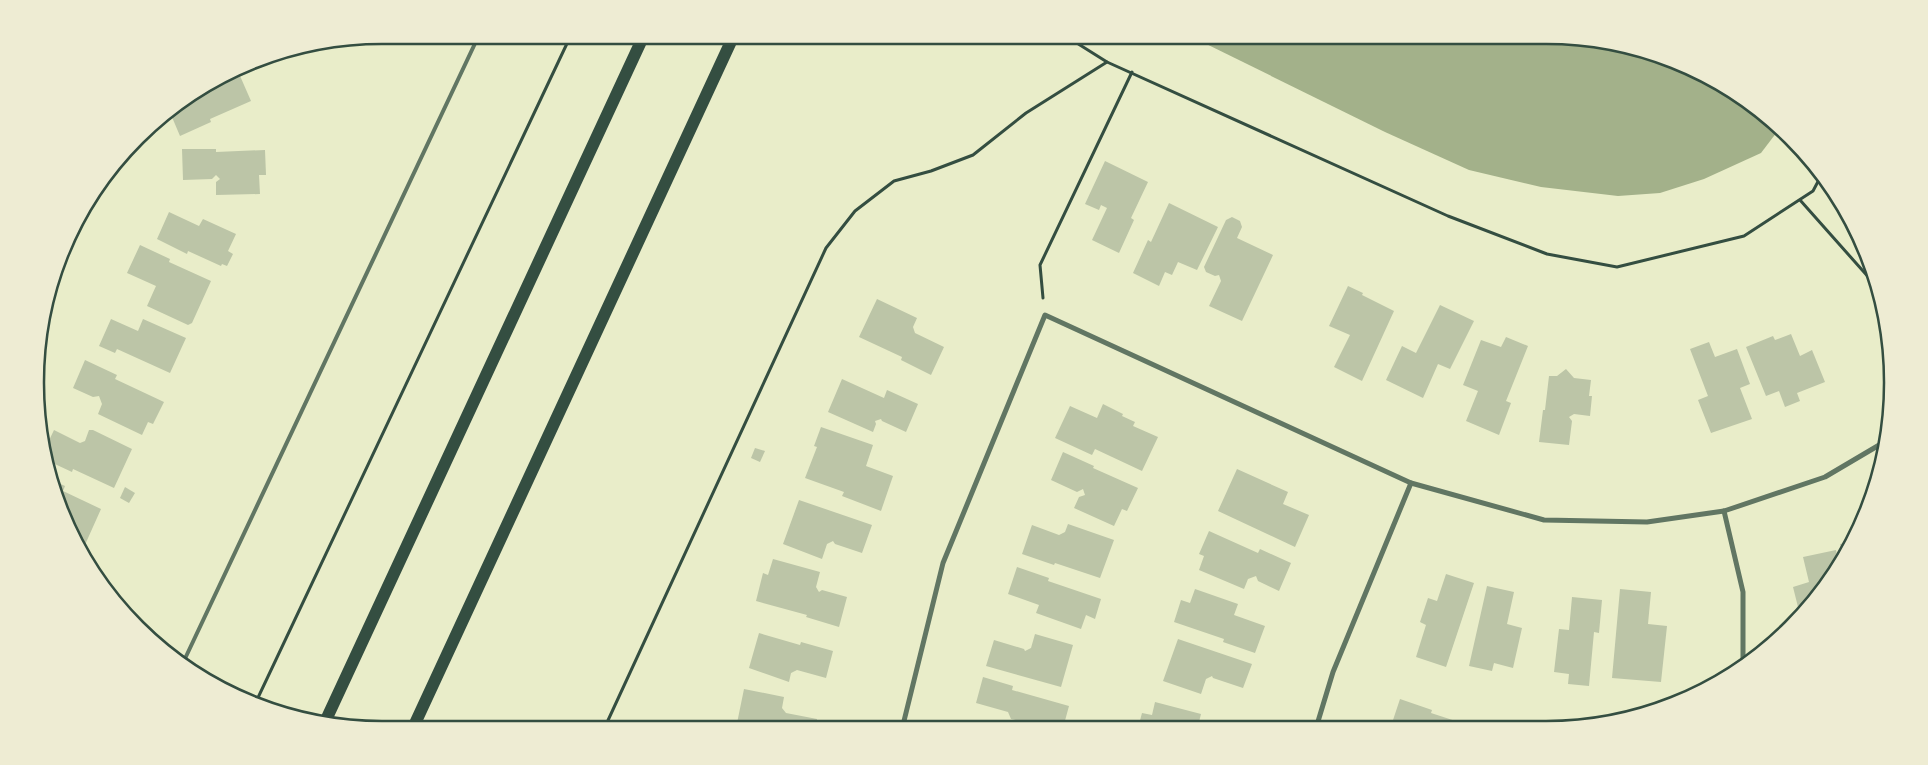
<svg xmlns="http://www.w3.org/2000/svg" width="1928" height="765" font-family="Arial,sans-serif">
<style>
.water{fill:#a3b18a}
.building{fill:#bcc5a7}
.lines{fill:none;stroke-linecap:round;stroke-linejoin:round}
.path{stroke:#344e41;stroke-width:3}
.service{stroke:#617663;stroke-width:4}
.minor{stroke:#617663;stroke-width:5}
.primary{stroke:#344e41;stroke-width:12}
.rim{fill:none;stroke:#344e41;stroke-width:2.5}
</style>
<rect width="100%" height="100%" fill="#e9edc9"/>
<path class="water" d="M1188,35H1545L1636,47L1699,71L1757,107L1780,128L1761,153L1704,179L1660,193L1618,196L1541,187L1469,170L1385,132Z"/>
<g class="building">
<path d="M237,69L251,101L210,119L211,122L180,136L169,110L177,104L193,97L195,98L196,91L209,81Z"/>
<path d="M182,149H216V152L265,150L266,175H259L260,194L216,195V182L220,179L216,175L212,179L183,180Z"/>
<path d="M1105,161L1148,182L1131,218L1134,220L1119,253L1092,240L1107,208L1101,205L1099,210L1085,204Z"/>
<path d="M1169,203L1218,227L1197,270L1178,262L1172,275L1165,272L1159,286L1133,273L1148,240L1151,242Z"/>
<path d="M169,212L199,226L203,219L236,234L228,251L233,254L227,266L222,264L221,266L188,251L187,254L157,239Z"/>
<path d="M1232,217L1240,221L1242,227L1237,238L1273,255L1242,321L1209,306L1221,281L1219,275L1215,276L1206,272L1204,267L1226,220Z"/>
<path d="M140,245L170,259L169,262L211,281L192,323L188,325L147,306L156,286L127,273Z"/>
<path d="M1348,286L1363,293L1362,295L1394,311L1362,381L1334,367L1350,335L1329,326Z"/>
<path d="M877,299L917,318L913,327L915,333L944,347L931,375L901,360L902,357L859,337Z"/>
<path d="M1440,305L1474,321L1450,369L1438,364L1423,398L1386,380L1402,346L1416,353Z"/>
<path d="M111,319L138,331L143,319L186,338L170,373L117,349L115,353L99,346Z"/>
<path d="M1791,334L1800,356L1812,350L1825,382L1797,393L1800,401L1785,407L1779,391L1766,396L1746,347L1773,336L1775,340Z"/>
<path d="M1506,337L1528,346L1506,401L1511,403L1499,435L1466,421L1478,391L1463,385L1481,340L1501,347Z"/>
<path d="M1709,342L1715,357L1737,349L1750,384L1740,388L1752,419L1711,433L1698,400L1708,396L1690,349Z"/>
<path d="M85,360L117,375L115,379L164,402L153,424L148,422L142,435L98,414L102,404L99,396L93,397L73,388Z"/>
<path d="M1566,369L1574,378L1591,380L1589,396H1592L1590,416L1574,414L1569,417L1572,421L1569,445L1539,442L1543,410H1545L1549,376H1557Z"/>
<path d="M842,379L884,398L887,390L918,404L906,432L882,421L881,419L875,421L876,424L873,432L828,412Z"/>
<path d="M1103,404L1123,414L1122,416L1135,422L1133,426L1158,437L1142,471L1095,449L1092,455L1055,438L1070,406L1097,418Z"/>
<path d="M821,427L873,445L866,466L893,476L881,511L842,496L844,492L805,478L817,447L814,446Z"/>
<path d="M54,430L80,443L85,441L89,430H93L132,449L114,488L73,469L72,472L44,459L43,453Z"/>
<path d="M755,448L765,451L760,462L751,458Z"/>
<path d="M1063,452L1094,466L1093,468L1138,488L1127,511L1122,509L1114,526L1074,508L1079,497L1085,495L1083,489L1077,492L1051,480Z"/>
<path d="M1237,469L1288,492L1283,504L1309,515L1295,547L1218,511Z"/>
<path d="M50,479L65,486L63,491L101,509L84,547L76,543L62,516Z"/>
<path d="M125,487L135,493L129,503L120,498Z"/>
<path d="M799,500L872,525L862,553L835,544L833,541L827,544L822,559L783,544Z"/>
<path d="M1068,524L1114,540L1100,578L1055,563L1054,565L1022,554L1032,525L1059,535L1065,532Z"/>
<path d="M1209,531L1258,553L1260,549L1291,563L1279,591L1258,581L1256,576L1248,579L1244,589L1199,570L1204,556L1199,554Z"/>
<path d="M1850,542L1843,557L1840,544Z"/>
<path d="M1836,550L1839,565L1835,575L1800,615L1793,587L1809,582L1803,557Z"/>
<path d="M773,559L820,572L816,587L819,592L822,590L847,597L839,627L806,617L807,615L756,601L763,573L768,575Z"/>
<path d="M1017,567L1049,578L1048,581L1101,599L1095,619L1086,615L1081,629L1036,613L1039,605L1008,594Z"/>
<path d="M1446,574L1474,583L1446,667L1416,657L1426,625L1420,622L1428,598L1437,601Z"/>
<path d="M1487,586L1514,592L1507,624L1522,628L1513,668L1494,663L1492,671L1469,666Z"/>
<path d="M1195,589L1238,604L1234,615L1265,626L1255,653L1223,642L1224,639L1174,622L1181,600L1190,603Z"/>
<path d="M1620,589L1651,592L1648,624L1667,626L1661,682L1612,678Z"/>
<path d="M1572,597L1602,600L1599,633L1594,632L1589,686L1568,684L1569,674L1554,672L1559,629L1569,630Z"/>
<path d="M759,633L800,645L801,642L833,651L826,678L797,670L791,673L789,682L749,668Z"/>
<path d="M1035,634L1073,645L1061,687L986,666L994,640L1024,649L1025,651L1031,648Z"/>
<path d="M1178,639L1252,664L1243,688L1213,678L1212,676L1206,679L1201,694L1163,681Z"/>
<path d="M983,677L1013,686L1012,690L1069,706L1063,728H1019L1020,721L1011,719L1008,712L976,703Z"/>
<path d="M744,689L784,697L782,708L786,713L817,719L816,729L736,728Z"/>
<path d="M1400,699L1432,710L1431,713L1474,727L1391,726Z"/>
<path d="M1155,702L1201,714L1199,722L1219,728H1138L1142,713L1152,715Z"/>
</g>
<g class="lines">
<g class="path">
<path d="M1064,35L1107,62L1448,216L1547,254L1617,267L1744,236L1813,191L1822,174"/>
<path d="M1800,200L1879,289"/>
<path d="M1043,298L1040,265L1132,72"/>
<path d="M255,704L571,35"/>
<path d="M604,729L826,248L855,211L894,181L931,171L973,155L1026,113L1107,62"/>
</g>
<path class="service" d="M182,665L479,35"/>
<g class="minor">
<path d="M1724,511L1743,592V665"/>
<path d="M1316,728L1333,672L1411,483"/>
<path d="M902,729L943,563L1045,315L1411,483L1544,520L1647,522L1724,511L1825,477L1886,441"/>
</g>
<g class="primary">
<path d="M325,722L644,35"/>
<path d="M412,730L734,35"/>
</g>
</g>
<path d="M0 0H1928V765H0ZM382 44H1546A338 338 0 0 1 1884 382V383A338 338 0 0 1 1546 721H382A338 338 0 0 1 44 383V382A338 338 0 0 1 382 44Z" fill="#eeecd3" fill-rule="evenodd"/>
<path class="rim" d="M382 44H1546A338 338 0 0 1 1884 382V383A338 338 0 0 1 1546 721H382A338 338 0 0 1 44 383V382A338 338 0 0 1 382 44Z"/>
</svg>
